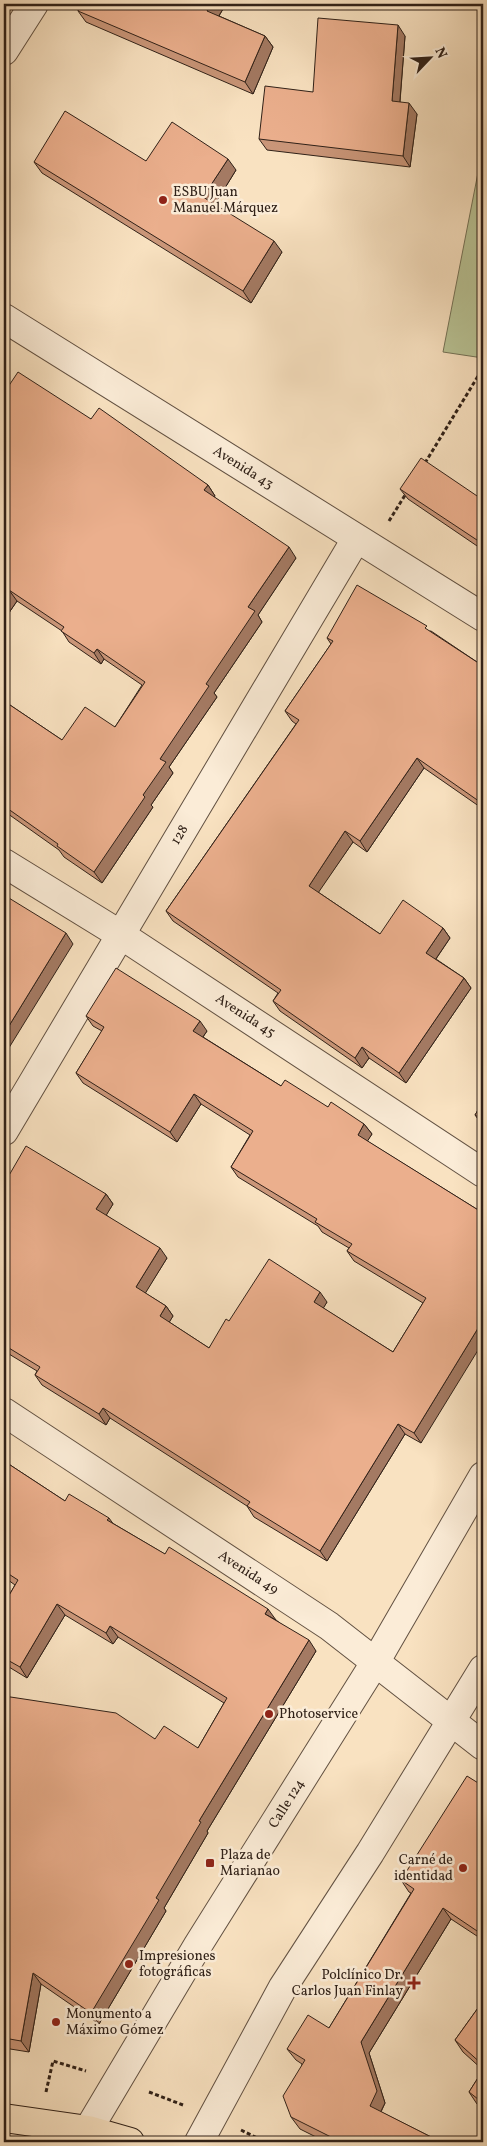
<svg xmlns="http://www.w3.org/2000/svg" width="487" height="2146" font-family="Vollkorn,serif">
<style>
.grass{fill:#b9c496;stroke:#747257}
.lines{fill:none;stroke-linecap:round;stroke-linejoin:round}
.minor-casing{stroke:#625142;stroke-width:30}
.major-casing{stroke:#302118;stroke-width:30}
.path{stroke:#302118;stroke-width:3;stroke-dasharray:4 2.5;stroke-linecap:butt}
.minor{stroke:#fbecd7;stroke-width:28}
.major{stroke:#f9e2c1;stroke-width:28}
.wall{fill:#ca9679;stroke:#302118}
.shaded-wall{fill:#a47a63;stroke:#302118}
.building{fill:#ebaf8d;stroke:#302118}
.poi-dot{fill:#8f2418;stroke:#fbecd7;stroke-width:2}
.labels{text-anchor:middle;dominant-baseline:central;stroke-width:5;stroke-linejoin:round;paint-order:stroke}
.poi-label{font-size:14px;fill:#302118;stroke:#fbecd7;text-anchor:start}
.street-label{font-size:14px;fill:#302118;stroke:#fbecd7}
</style>
<rect width="100%" height="100%" fill="#f9e2c1"/>
<filter id="stains"><feTurbulence type="fractalNoise" baseFrequency=".004" numOctaves="4"/><feColorMatrix values="0 0 0 0 .2 0 0 0 0 .09 0 0 0 0 .02 0 0 0 .5 -.17"/></filter>
<radialGradient id="worn" r=".72"><stop offset=".6" stop-color="#630" stop-opacity="0"/><stop offset="1" stop-color="#630" stop-opacity=".3"/></radialGradient>
<path class="grass" d="M483,147V358L443,352Z"/>
<g class="lines">
<defs>
<g id="minor">
<path d="M4,51L34,4"/>
<path d="M4,318L483,617"/>
<path d="M4,863L121,935L483,1173"/>
<path d="M4,1131L356,539"/>
<path d="M4,1412L329,1626L483,1746"/>
<path d="M88,2130L198,1945L376,1661L483,1476"/>
<path d="M199,2142L283,1987L370,1853L483,1669"/>
</g>
<path id="major" d="M4,2118L88,2130L130,2142"/>
</defs>
<use href="#minor" class="minor-casing"/>
<use href="#major" class="major-casing"/>
<g class="path">
<path d="M425,463L483,368"/>
<path d="M389,521L407,492"/>
<path d="M46,2092L53,2061L86,2071"/>
<path d="M149,2092L183,2105"/>
<path d="M241,2130L265,2142"/>
</g>
<use href="#minor" class="minor"/>
<use href="#major" class="major"/>
</g>
<g class="wall">
<path d="M81,4H226L219,16L265,36L273,47L253,94L86,22L78,11Z"/>
<path d="M405,36L400,102L417,114L410,167L267,150L259,139L313,92Z"/>
<path d="M146,161L236,170L215,204L282,252L251,303L42,173L34,162Z"/>
<path d="M4,393L91,419L208,485L215,496L214,497L296,558L258,615L262,622L214,693L217,697L169,767L173,773L151,805L153,807L102,883L64,857L59,850L4,811V701L62,740L115,727L142,685L104,659L101,664L69,642L62,631L17,601L4,620Z"/>
<path d="M400,489L483,500V550L408,499Z"/>
<path d="M431,631L483,666V809L424,768L367,852L353,842L318,892L380,934L443,928L450,938L436,959L464,978L471,988L406,1083L369,1058L362,1068L280,1011L273,1001L278,993L173,921L166,911L296,724L292,721L285,711L331,644L327,638Z"/>
<path d="M483,826V842L478,834Z"/>
<path d="M86,1016L207,1031L203,1037L281,1086L364,1124L372,1134L367,1141L483,1213L421,1443L405,1434L327,1561L254,1517L247,1506L110,1418L106,1425L42,1385L35,1375L37,1371L4,1351V1184L106,1194L113,1204L106,1215L167,1258L145,1293L166,1306L173,1316L169,1322L209,1348L229,1321L327,1302L323,1308L393,1352L423,1303L354,1261L347,1251L349,1248L322,1232L318,1226L238,1177L231,1167L250,1135L201,1104L177,1142L83,1083L76,1073L102,1031L93,1026Z"/>
<path d="M483,1102V1126L475,1115Z"/>
<path d="M4,1461L65,1501L114,1524L276,1620L316,1651L207,1831L208,1833L164,1908L166,1911L99,2024L41,1984L29,2052L4,2048V1696L155,1739L198,1748L224,1703L118,1637L113,1644L65,1615L27,1678L4,1664V1604L15,1585L4,1577Z"/>
<path d="M483,1786V1940L451,1919L369,2053L385,2103L381,2112L441,2142H326L300,2129L291,2117L302,2064L296,2060L287,2049L329,2028L411,1893L409,1892L401,1880Z"/>
<path d="M483,2001V2070L463,2052L455,2040Z"/>
<path d="M483,2070V2108L477,2104L469,2092Z"/>
</g>
<g class="shaded-wall">
<path d="M211,4H226L215,22L207,11Z"/>
<path d="M398,25L405,36L399,112L392,101Z"/>
<path d="M265,36L273,47L253,94L245,82Z"/>
<path d="M409,103L417,114L410,167L403,156Z"/>
<path d="M228,159L236,170L212,209L203,197Z"/>
<path d="M274,241L282,252L251,303L243,291Z"/>
<path d="M208,485L215,496L212,501L204,490Z"/>
<path d="M289,547L296,558L258,615L262,622L214,693L217,697L169,767L173,773L151,805L153,807L102,883L94,872L143,795L160,759L248,607Z"/>
<path d="M9,590L17,601L4,620V599Z"/>
<path d="M97,649L104,659L101,664L94,653Z"/>
<path d="M417,758L424,768L367,852L360,841Z"/>
<path d="M345,831L353,842L316,896L309,886Z"/>
<path d="M443,928L450,938L433,963L426,953Z"/>
<path d="M66,933L73,944L7,1051L4,1046V1034Z"/>
<path d="M464,978L471,988L406,1083L399,1073Z"/>
<path d="M200,1021L207,1031L200,1041L193,1031Z"/>
<path d="M362,1047L369,1058L362,1068L355,1058Z"/>
<path d="M194,1094L201,1104L177,1142L170,1132Z"/>
<path d="M364,1124L372,1134L365,1145L358,1135Z"/>
<path d="M106,1194L113,1204L104,1219L96,1209Z"/>
<path d="M160,1248L167,1258L143,1297L136,1287Z"/>
<path d="M320,1292L327,1302L321,1312L314,1302Z"/>
<path d="M166,1306L173,1316L167,1326L160,1316Z"/>
<path d="M483,1320V1342L421,1443L414,1433Z"/>
<path d="M103,1408L110,1418L106,1425L99,1414Z"/>
<path d="M398,1424L405,1434L327,1561L320,1551Z"/>
<path d="M109,1518L117,1529L107,1520Z"/>
<path d="M57,1604L65,1615L27,1678L20,1667Z"/>
<path d="M268,1609L276,1620L265,1614Z"/>
<path d="M110,1626L118,1637L113,1644L106,1633Z"/>
<path d="M309,1640L316,1651L207,1831L208,1833L164,1908L166,1911L99,2024L91,2013L199,1821Z"/>
<path d="M443,1908L451,1919L369,2053L385,2103L378,2117L370,2106L361,2042Z"/>
<path d="M33,1973L41,1984L29,2052L21,2041Z"/>
</g>
<g class="building">
<path d="M81,4H211L207,11L265,36L245,82L78,11Z"/>
<path d="M318,18L398,25L392,101L409,103L403,156L259,139L265,86L313,92Z"/>
<path d="M65,111L146,161L172,122L228,159L203,197L274,241L243,291L34,162Z"/>
<path d="M18,372L91,419L99,408L208,485L204,490L289,547L248,607L255,611L206,684L209,686L160,759L166,762L143,795L145,797L94,872L57,846L58,844L4,806V701L62,740L85,707L115,727L145,682L97,649L94,653L61,631L64,627L9,590L4,599V393Z"/>
<path d="M421,458L483,500V544L400,489Z"/>
<path d="M357,585L427,626L425,628L483,666V804L417,758L360,841L345,831L309,886L380,934L403,900L443,928L426,953L464,978L399,1073L362,1047L355,1058L273,1001L281,990L166,911L299,720L285,711L333,641L327,638Z"/>
<path d="M483,826V838L478,834Z"/>
<path d="M4,895L66,933L4,1034Z"/>
<path d="M116,968L200,1021L193,1031L281,1086L285,1080L328,1107L331,1102L364,1124L358,1135L483,1213V1320L414,1433L398,1424L320,1551L247,1506L250,1502L103,1408L99,1414L35,1375L40,1367L4,1345V1184L26,1146L106,1194L96,1209L160,1248L136,1287L166,1306L160,1316L209,1348L226,1319L229,1321L269,1259L320,1292L314,1302L393,1352L426,1298L347,1251L352,1244L315,1222L317,1219L231,1167L253,1131L194,1094L170,1132L76,1073L104,1027L86,1016Z"/>
<path d="M483,1102V1120L475,1115Z"/>
<path d="M4,1461L65,1501L69,1494L109,1518L107,1520L165,1554L169,1547L268,1609L265,1614L309,1640L199,1821L201,1822L156,1898L159,1900L91,2013L33,1973L21,2041L4,2038V1696L116,1713L155,1739L164,1726L198,1748L227,1698L110,1626L106,1633L57,1604L20,1667L4,1658V1604L18,1580L4,1571Z"/>
<path d="M467,1776L483,1786V1935L443,1908L361,2042L377,2091L370,2106L441,2142H341L291,2117L283,2096L305,2060L287,2049L308,2015L329,2028L414,1889L401,1880Z"/>
<path d="M483,2001V2065L455,2040Z"/>
<path d="M483,2070V2103L469,2092Z"/>
</g>
<g class="poi-dot">
<circle cx="163" cy="200" r="5"/>
<circle cx="269" cy="1714" r="5"/>
<rect x="205" y="1858" width="10" height="10" rx="2.5"/>
<circle cx="463" cy="1868" r="5"/>
<circle cx="129" cy="1964" r="5"/>
<path d="M411.5 1975.5h5v5h5v5h-5v5h-5v-5h-5v-5h5z"/>
<circle cx="56" cy="2022" r="5"/>
</g>
<g class="labels">
<g class="poi-label">
<text x="173" y="192">ESBU Juan<tspan x="173" dy="16">Manuel Márquez</tspan></text>
<text x="279" y="1714">Photoservice</text>
<text x="220" y="1855">Plaza de<tspan x="220" dy="16">Marianao</tspan></text>
<text x="453" y="1860" text-anchor="end">Carné de<tspan x="453" dy="16">identidad</tspan></text>
<text x="139" y="1956">Impresiones<tspan x="139" dy="16">fotográficas</tspan></text>
<text x="403" y="1975" text-anchor="end">Polclínico Dr.<tspan x="403" dy="16">Carlos Juan Finlay</tspan></text>
<text x="66" y="2014">Monumento a<tspan x="66" dy="16">Máximo Gómez</tspan></text>
</g>
<g class="street-label">
<text transform="translate(243 468) rotate(32)">Avenida 43</text>
<text transform="translate(180 835) rotate(-59)">128</text>
<text transform="translate(245 1016) rotate(33)">Avenida 45</text>
<text transform="translate(248 1573) rotate(33)">Avenida 49</text>
<text transform="translate(287 1804) rotate(-58)">Calle 124</text>
</g>
</g>
<rect width="487" height="2146" fill="none" stroke="#f9e2c1" stroke-width="20"/>
<rect x="5" y="5" width="477" height="2136" fill="none" stroke="#302118" stroke-width="2.5"/>
<rect x="10" y="10" width="467" height="2126" fill="none" stroke="#302118"/>
<g transform="translate(430 58) rotate(65)" stroke="#fbecd7" stroke-width="4" paint-order="stroke">
<path d="M0-4L9 19L0 12L-9 19Z" fill="#302118"/>
<text y="-8" font-size="14" font-weight="bold" text-anchor="middle" fill="#302118">N</text>
</g>
<rect width="100%" height="100%" filter="url(#stains)"/>
<rect width="100%" height="100%" fill="url(#worn)"/>
</svg>
